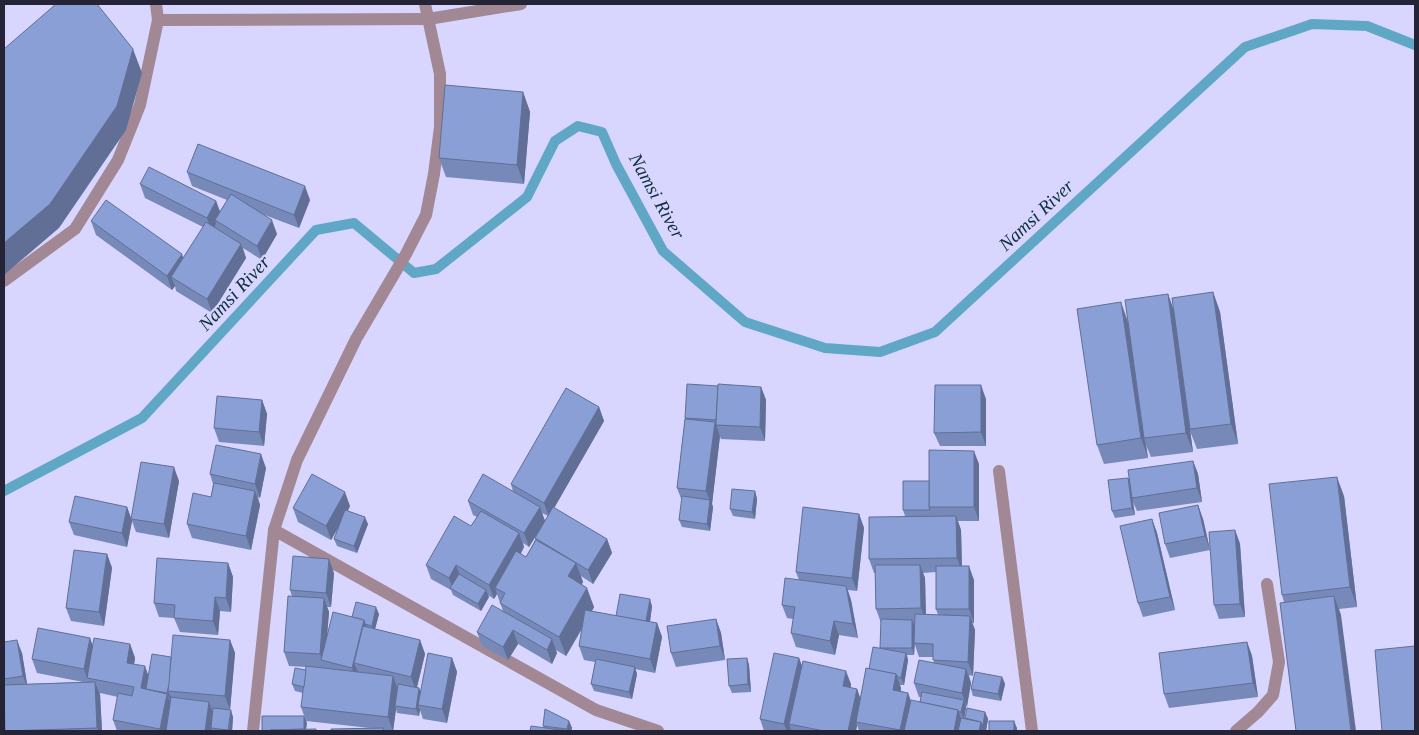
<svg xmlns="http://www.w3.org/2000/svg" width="1419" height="735" font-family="Georgia,serif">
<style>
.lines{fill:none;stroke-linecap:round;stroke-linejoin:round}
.stream{stroke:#60a7c6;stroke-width:10}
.lane{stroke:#a28794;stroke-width:12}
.street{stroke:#a28794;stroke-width:12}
.wall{fill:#7789b8;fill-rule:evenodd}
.shaded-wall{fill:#616f96}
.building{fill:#8a9fd6;stroke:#616f96}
.labels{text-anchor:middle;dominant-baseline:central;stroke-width:4.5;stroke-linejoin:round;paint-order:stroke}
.water-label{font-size:19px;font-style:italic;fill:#0d2f3d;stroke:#d8d5fe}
</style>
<rect width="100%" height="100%" fill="#d8d5fe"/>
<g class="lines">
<path class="stream" d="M4,491L142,418L316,230L354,223L414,273L436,269L527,197L555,141L578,126L602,132L616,164L663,251L745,322L825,348L880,352L935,332L1245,47L1312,24L1367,26L1415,45"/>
<path class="lane" d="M428,19L521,4"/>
<g class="street">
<path d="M158,20L428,19"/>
<path d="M4,281L75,229L118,160L140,105L158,20L156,4"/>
<path d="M999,471L1032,731"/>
<path d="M274,530L596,710L658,731"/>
<path d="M253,731L274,530L297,460L356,339L406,254L426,215L434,174L440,127V74L425,4"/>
<path d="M1236,731L1258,712L1273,695L1279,662L1267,584"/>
</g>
</g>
<g class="wall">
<path d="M523,92L530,112L524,184L446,177L439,158Z"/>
<path d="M187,172L310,200L299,228L262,214L277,234L262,260L243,248L246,258L212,313L176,291L175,286L172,290L96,235L91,221L183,258L203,227L145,198L140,184L216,201L220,211L227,200L192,186Z"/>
<path d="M1213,292L1220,312L1238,444L1197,449L1190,431L1193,452L1151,457L1146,445L1148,458L1104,464L1097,445L1128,321L1168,294L1174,311Z"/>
<path d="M718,386L761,387L766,400L765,441L721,439L716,427L720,436L712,504L713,507L710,531L682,527L679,520L682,501L677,488L685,418Z"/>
<path d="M986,399V446H940L934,433Z"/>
<path d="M262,400L267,414L264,446L219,442L214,428Z"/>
<path d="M599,407L604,421L554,508L607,539L612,553L593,584L581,576L583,582L582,584L594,607L592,611L616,616L652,606L650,622L657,623L662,637L655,673L635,669L637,674L632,699L594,691L591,684L595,662L584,660L579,646L582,629L566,656L556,650L557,653L552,664L518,644L508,660L482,646L477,632L503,611L497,594L494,599L488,595L489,597L481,611L453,595L451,590L431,579L426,565L471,526L477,517L473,515L468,501L513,492L511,484ZM542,513L548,516L535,538V540L526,557L521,554L524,547L523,543L529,547L545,521Z"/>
<path d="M1193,461L1198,474L1202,502L1137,511L1133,502L1135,515L1115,518L1112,511L1128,478Z"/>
<path d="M979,464V521H958L961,530L962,566L974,580V623H972L975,630L973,676L969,675L971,683L964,718L985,712L988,719L986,731H859L857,725L856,731H792L791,730V731H764L760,719L799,658L802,666L851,684V688L857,689L860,698L869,669L880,648L881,623L876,609L875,573H874L869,559L905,516L903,510L929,481ZM936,572V609L938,615L926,614L925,578L923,573ZM915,645L919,657H933L934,663L914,683L919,697H921L920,702L911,701L908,693L901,691V688L900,685H904L908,660L907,655H914Z"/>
<path d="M266,468L260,498L258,497L260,505L251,550L192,538L187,524L211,497L213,484L210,474Z"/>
<path d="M179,481L169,538L136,532L132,521L127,547L74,535L69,522L127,507L131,518Z"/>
<path d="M755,491L757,499L755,519L733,516L730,509Z"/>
<path d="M1344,496L1357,607L1339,609L1341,615L1284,602L1282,595Z"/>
<path d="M1198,505L1203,519L1210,550L1170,558L1165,544Z"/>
<path d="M350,506L348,511L368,524L357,553L337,546L334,539L339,527L331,540L298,522L293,508Z"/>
<path d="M859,514L864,528L857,591L848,590L851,600L858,638L839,635L835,655L796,647L791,633L793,619L787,618L782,605L799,580L796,572Z"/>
<path d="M1152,519L1157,533L1175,610L1143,617L1138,603Z"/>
<path d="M1235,530L1240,544L1245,617L1219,619L1214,605Z"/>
<path d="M107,554L112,568L104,626L71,621L66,608Z"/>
<path d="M228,563L233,577L231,612L220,611L218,635L180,632L174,618L159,617L154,603Z"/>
<path d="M334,573L331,607H327L329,612L327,635L352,617L379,614L375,629L420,640L425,654L417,687L419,688L420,691L452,658L457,672L447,723L423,719L420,710L419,716L397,713L396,709L393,731L384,730V731H331L370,728L306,721L301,707L303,693L295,691L292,684L306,670V667L289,666L284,652L292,596L290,590Z"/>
<path d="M716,619L721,633L725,660L676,667L671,653Z"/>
<path d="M90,638L92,645L130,644L135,658L134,664L148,676L171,657L230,640L235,653L230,710L233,717L232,731H117L113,720L118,697L100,693L102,731H5L4,701V642L22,653L27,684L83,682L37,673L32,659Z"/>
<path d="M1247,642L1252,656L1258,697L1169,708L1164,694Z"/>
<path d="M747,658L749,665L751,692L732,693L729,686Z"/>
<path d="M1002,677L1005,684L1001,701L973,696L971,689Z"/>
<path d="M569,721L572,728L571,731L544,728L543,726Z"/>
</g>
<g class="shaded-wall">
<path d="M133,49L142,73L126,130L59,228L4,275V243Z"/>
<path d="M523,92L530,112L524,184L517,165Z"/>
<path d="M305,186L310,200L299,228L294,215Z"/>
<path d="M216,201L221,215L215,220L216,224L212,231L207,218Z"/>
<path d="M272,220L277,234L262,260L257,246Z"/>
<path d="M241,244L246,258L212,313L207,299Z"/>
<path d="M182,254L187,268L171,277L175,286L172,290L167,276Z"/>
<path d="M1213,292L1220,312L1238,444L1231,424Z"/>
<path d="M1168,294L1175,314L1193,452L1186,433Z"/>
<path d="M1121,302L1128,322L1144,438L1146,445L1148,458L1141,438Z"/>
<path d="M981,385L986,399V446L981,432Z"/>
<path d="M761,387L766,400L765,441L760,427Z"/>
<path d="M262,400L267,414L264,446L259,432Z"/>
<path d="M599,407L604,421L549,517L544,503Z"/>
<path d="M715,422L720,436L712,504L713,507L710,531L707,524L710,501L706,491Z"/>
<path d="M974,451L979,464V521L974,507Z"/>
<path d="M261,454L266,468L260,498L255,484Z"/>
<path d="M1193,461L1198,474L1202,502L1197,488Z"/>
<path d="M174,467L179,481L169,538L164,524Z"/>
<path d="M1337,477L1344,496L1357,607L1350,587Z"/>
<path d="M1128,478L1132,498L1133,502L1135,515L1132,508Z"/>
<path d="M255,491L260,505L251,550L246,536Z"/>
<path d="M755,491L757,499L755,519L752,512Z"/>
<path d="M345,492L350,506L331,540L326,526Z"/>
<path d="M1198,505L1203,519L1210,550L1205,536Z"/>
<path d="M127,507L132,521L127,547L122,533Z"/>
<path d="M540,507L545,521L529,547L524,533Z"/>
<path d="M859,514L864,528L857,591L852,578Z"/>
<path d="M956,516L961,530L962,572L957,558Z"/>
<path d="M365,517L368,524L357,553L354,546Z"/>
<path d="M1152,519L1157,533L1175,610L1170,597Z"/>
<path d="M1235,530L1240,544L1245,617L1240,604Z"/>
<path d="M519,533L524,547L499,590L495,588L497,594L494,599L489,585Z"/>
<path d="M607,539L612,553L593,584L588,570Z"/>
<path d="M107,554L112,568L104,626L99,612Z"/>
<path d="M329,559L334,573L331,607L326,593Z"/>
<path d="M228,563L233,577L231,612L226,598Z"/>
<path d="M576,563L583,582L575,595L568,576Z"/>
<path d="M456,565L461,579L453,589L449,578Z"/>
<path d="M920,565L925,578L926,622L921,608Z"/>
<path d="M969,566L974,580V623L969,609Z"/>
<path d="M846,586L851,600L858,638L853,624Z"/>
<path d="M587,588L594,607L566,656L559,637Z"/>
<path d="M486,590L489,597L481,611L478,604Z"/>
<path d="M1334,596L1341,615L1356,731H1351Z"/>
<path d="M215,597L220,611L218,635L213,621Z"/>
<path d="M324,598L329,612L325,661L322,660L320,654Z"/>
<path d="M650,599L652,606L649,629L646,622Z"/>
<path d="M376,607L379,614L374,633L372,626Z"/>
<path d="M970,616L975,630L973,676L968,662Z"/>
<path d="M716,619L721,633L725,660L720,646Z"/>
<path d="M364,620L369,633L354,663L359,674L357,682L352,668Z"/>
<path d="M912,620L915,627L914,655L912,648Z"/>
<path d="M834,621L839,635L835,655L830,641Z"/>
<path d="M657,623L662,637L655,673L650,659Z"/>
<path d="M513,630L518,644L508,660L503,647Z"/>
<path d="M90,638L95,652L87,678L84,669Z"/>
<path d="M552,639L557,653L552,664L547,650Z"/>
<path d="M17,640L22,653L28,690L23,676Z"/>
<path d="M230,640L235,653L230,710L225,696Z"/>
<path d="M420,640L425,654L416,691L411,677Z"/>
<path d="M1247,642L1252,656L1258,697L1253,683Z"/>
<path d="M130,644L135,658L132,677L127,663Z"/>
<path d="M906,653L908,660L904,685L901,678Z"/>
<path d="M452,658L457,672L447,723L442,709Z"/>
<path d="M747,658L749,665L751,692L748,684Z"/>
<path d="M799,658L804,672L789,724L791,730V731H787L784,724Z"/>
<path d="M176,665L168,691L171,697L170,700L167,693Z"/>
<path d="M145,666L150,680L147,693L141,688Z"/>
<path d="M635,667L637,674L632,699L629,692Z"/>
<path d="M966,669L971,683L967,707L962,693Z"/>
<path d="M846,671L851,684L848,700L843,686Z"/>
<path d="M896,674L901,688L898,703L893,690Z"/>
<path d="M393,676L398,690L395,706L396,709L393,731L388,717Z"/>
<path d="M1002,677L1005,684L1001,701L998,694Z"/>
<path d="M95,682L100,695L102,731H99L97,728Z"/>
<path d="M419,688L422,695L418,705L420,710L419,716L416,709Z"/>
<path d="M857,689L862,703L856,722L857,725L856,731H848Z"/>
<path d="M908,693L913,707L908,731H901L900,730Z"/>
<path d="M167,694L172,707L167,731H161L160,729Z"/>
<path d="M964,700L966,707L964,720L961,712Z"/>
<path d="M209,702L214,716L211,728L212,731H205Z"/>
<path d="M231,710L233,717L232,731H229Z"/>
<path d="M958,710L963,724L962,731H954Z"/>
<path d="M985,712L988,719L986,731H979L981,722Z"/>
<path d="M304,716L307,723L306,731H304Z"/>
<path d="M569,721L572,728L571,731H568L567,729Z"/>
<path d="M1014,721L1017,728V731H1014Z"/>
</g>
<g class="building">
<path d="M56,4H97L133,49L117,106L50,204L4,243V49Z"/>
<path d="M445,85L523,92L517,165L439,158Z"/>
<path d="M198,144L305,186L294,215L187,172Z"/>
<path d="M149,167L216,201L207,218L140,184Z"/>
<path d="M231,194L272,220L257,246L215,220Z"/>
<path d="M106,200L182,254L167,276L91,221Z"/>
<path d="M206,222L241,244L207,299L171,277Z"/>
<path d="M1213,292L1231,424L1190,429L1172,298Z"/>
<path d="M1168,294L1186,433L1144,438L1125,300Z"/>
<path d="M1121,302L1141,438L1097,445L1077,309Z"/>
<path d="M687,384L718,386L716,420L685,418Z"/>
<path d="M718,384L761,387L760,427L716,425Z"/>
<path d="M935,385H981V432L934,433Z"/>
<path d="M566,388L599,407L544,503L511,484Z"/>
<path d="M217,396L262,400L259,432L214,428Z"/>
<path d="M685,419L715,422L706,491L677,488Z"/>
<path d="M216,445L261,454L255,484L210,474Z"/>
<path d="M929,450L974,451V507H929Z"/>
<path d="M1193,461L1197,488L1132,498L1128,470Z"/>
<path d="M141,462L174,467L164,524L131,519Z"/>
<path d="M312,474L345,492L326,526L293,508Z"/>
<path d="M483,474L540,507L524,533L468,501Z"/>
<path d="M1337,477L1350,587L1282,595L1269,484Z"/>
<path d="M1128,478L1132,508L1112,511L1108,480Z"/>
<path d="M903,481H929V507L930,510H903Z"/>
<path d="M214,483L255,491L246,536L187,524L193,493L211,497Z"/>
<path d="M732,489L755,491L752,512L730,509Z"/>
<path d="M75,496L127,507L122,533L69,522Z"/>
<path d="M682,496L710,500L707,524L679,520Z"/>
<path d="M1198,505L1205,536L1165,544L1159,513Z"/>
<path d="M553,507L607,539L588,570L535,538Z"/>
<path d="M803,507L859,514L852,578L796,572Z"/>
<path d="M345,510L365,517L354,546L334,539Z"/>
<path d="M481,511L519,533L489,585L456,565L449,578L426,565L454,516L471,526Z"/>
<path d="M956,516L957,558L869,559V517Z"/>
<path d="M1152,519L1170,597L1138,603L1120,526Z"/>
<path d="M1235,530L1240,604L1214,605L1209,532Z"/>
<path d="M536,540L576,563L568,576L587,588L559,637L500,603L505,593L495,588L516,551L526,557Z"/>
<path d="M74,550L107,554L99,612L66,608Z"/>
<path d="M293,556L329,559L326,593L290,590Z"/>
<path d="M157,558L228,563L226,598L215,597L213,621L174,618L175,605L154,603Z"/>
<path d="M875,565H920L921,608L876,609Z"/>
<rect x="936" y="566" width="33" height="43"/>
<path d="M459,574L486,590L478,604L450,588Z"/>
<path d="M785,578L846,586L853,624L834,621L830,641L791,633L795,607L782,605Z"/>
<path d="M620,594L650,599L646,621L616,616Z"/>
<path d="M288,596L324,598L320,654L284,652Z"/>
<path d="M1334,596L1351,731H1296L1280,603Z"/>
<path d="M356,602L376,607L372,626L365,624L364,620L352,617Z"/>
<path d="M492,605L552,639L547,650L513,630L503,647L477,632Z"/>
<path d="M585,610L657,623L650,659L579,646Z"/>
<path d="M333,612L364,620L352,668L321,660Z"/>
<path d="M915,614L970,616L968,662L933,660V644L914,643Z"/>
<path d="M716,619L720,646L671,653L667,626Z"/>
<path d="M881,619L912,620V648H880Z"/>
<path d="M363,626L420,640L411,677L354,663Z"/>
<path d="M38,628L90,638L84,669L32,659Z"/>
<path d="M173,635L230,640L225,696L168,691Z"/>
<path d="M94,638L130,644L127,663L145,666L141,688L167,694L160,729L113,720L118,693L132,696L134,687L87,678Z"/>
<path d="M17,640L23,676L4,679V642Z"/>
<path d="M1247,642L1253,683L1164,694L1159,653Z"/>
<path d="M1415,646V731H1382L1375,650Z"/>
<path d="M873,647L906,653L901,678L898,677L896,674L869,669Z"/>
<path d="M428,653L452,658L442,709L418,705Z"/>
<path d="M774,653L799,658L784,724L760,719Z"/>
<path d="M152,654L171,657L169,684L167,693L146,689Z"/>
<path d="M747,658L748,684L729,686L727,659Z"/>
<path d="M596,659L635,667L629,692L591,684Z"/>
<path d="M919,660L966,669L962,693L914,683Z"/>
<path d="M803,661L846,671L843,686L857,689L848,731H824L789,724Z"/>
<path d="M306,666L393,676L388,717L301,707Z"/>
<path d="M295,668L306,670L304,687L292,684Z"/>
<path d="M866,668L896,674L893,690L908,693L900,730L856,722Z"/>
<path d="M975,672L1002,677L998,694L971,689Z"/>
<path d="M95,682L97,728L5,731L4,685Z"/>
<path d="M398,684L419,688L416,709L395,706Z"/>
<path d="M922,692L964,700L961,712H959L958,710L920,702Z"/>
<path d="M171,697L209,702L205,731H166Z"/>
<path d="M911,700L958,710L954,731H904Z"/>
<path d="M213,708L231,710L228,730L211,728Z"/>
<path d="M967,708L985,712L983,726L981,722L965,718Z"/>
<path d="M545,709L569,721L567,729L543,726Z"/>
<path d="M262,716H304V729L270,730V731H262Z"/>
<path d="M961,718L981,722L979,731H958Z"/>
<rect x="989" y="721" width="25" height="10"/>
<path d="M531,726L568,731H530Z"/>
<path d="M383,728V731H331V729Z"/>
<path d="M316,729V731H270V730Z"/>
</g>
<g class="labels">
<g class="water-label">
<text transform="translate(657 196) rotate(61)">Namsi River</text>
<text transform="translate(1036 215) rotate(-43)">Namsi River</text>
<text transform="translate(234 293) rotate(-47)">Namsi River</text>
</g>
</g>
<rect width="1419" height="735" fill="none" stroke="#252336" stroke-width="10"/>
</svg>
